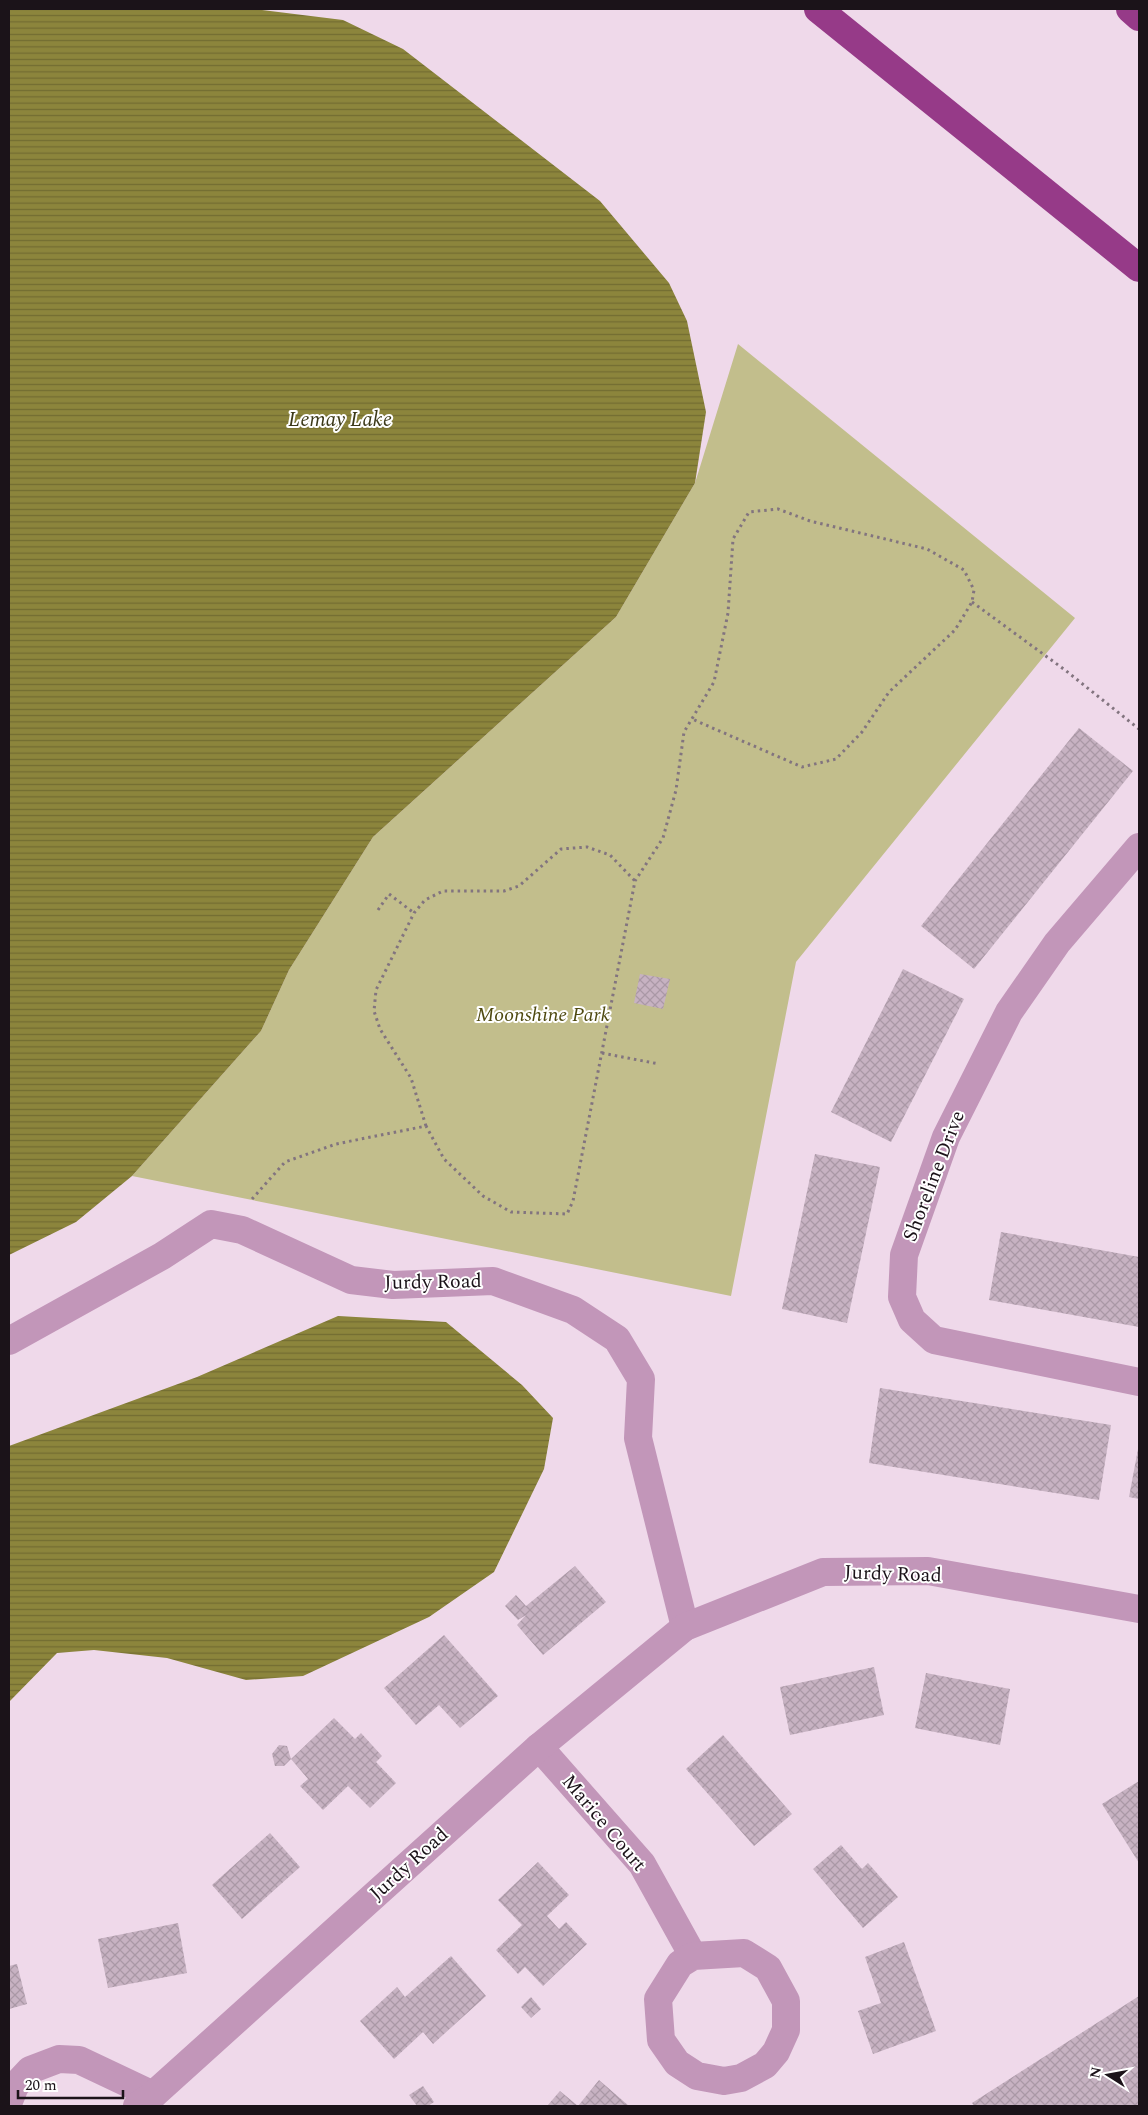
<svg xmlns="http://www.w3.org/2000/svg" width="1148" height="2115" font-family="Spectral,serif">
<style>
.park{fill:#c2be8c}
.water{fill:url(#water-rules)}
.building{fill:url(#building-cross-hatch)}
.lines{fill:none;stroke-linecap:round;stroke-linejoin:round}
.path{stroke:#82747f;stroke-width:3;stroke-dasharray:2.5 4;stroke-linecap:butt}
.minor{stroke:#c296b9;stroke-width:28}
.highway{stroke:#963a88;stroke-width:28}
.labels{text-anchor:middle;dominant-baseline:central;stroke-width:4;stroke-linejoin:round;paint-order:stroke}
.park-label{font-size:20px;font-style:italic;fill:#4e490f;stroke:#fff}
.street-label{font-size:20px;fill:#1b1319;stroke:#fff}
.water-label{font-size:21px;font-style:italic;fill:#3c3918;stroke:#fff}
</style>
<defs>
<pattern id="water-rules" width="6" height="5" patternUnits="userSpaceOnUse" patternTransform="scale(1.25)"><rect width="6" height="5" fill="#8c853c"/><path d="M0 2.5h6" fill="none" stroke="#726c32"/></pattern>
<pattern id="building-cross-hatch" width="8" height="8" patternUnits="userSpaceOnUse" patternTransform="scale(1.25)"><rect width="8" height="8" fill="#c7b2c2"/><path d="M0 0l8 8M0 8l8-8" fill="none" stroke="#aa98a6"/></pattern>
</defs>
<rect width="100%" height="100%" fill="#efd9ea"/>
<path class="park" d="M738,344L1075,618L796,962L731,1296L132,1176L261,1031L289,970L373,837L616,617L695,483Z"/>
<g class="water">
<path d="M9,9H253L343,20L403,49L600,201L669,283L687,321L706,412L695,483L616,617L373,837L289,970L261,1031L132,1176L76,1222L9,1255Z"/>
<path d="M338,1316L446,1322L522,1385L553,1418L544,1469L494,1572L429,1617L303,1676L246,1680L167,1658L94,1650L57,1653L9,1702V1446L197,1377Z"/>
</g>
<g class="building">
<path d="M1079,728L1133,771L974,969L921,926Z"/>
<path d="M903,969L964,999L891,1142L831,1112Z"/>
<path d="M640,974L670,979L663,1009L634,1003Z"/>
<path d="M815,1154L880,1167L847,1323L782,1309Z"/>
<path d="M1001,1232L1139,1257V1327L989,1300Z"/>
<path d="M880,1388L1111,1425L1099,1500L869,1463Z"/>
<path d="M1138,1449H1139V1499L1129,1497Z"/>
<path d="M575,1566L606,1602L543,1655L517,1625L526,1615L518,1620L505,1606L516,1595L526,1606Z"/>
<path d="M444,1635L498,1696L460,1728L439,1705L416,1725L384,1688Z"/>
<path d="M874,1667L884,1715L790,1735L780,1687Z"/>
<path d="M926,1673L1010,1689L1000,1745L915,1728Z"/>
<path d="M334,1718L355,1739L361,1733L382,1756L376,1762L396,1783L370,1808L348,1786L323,1810L300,1786L308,1779L291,1759Z"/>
<path d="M723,1735L792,1814L754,1846L686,1769Z"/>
<path d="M279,1745L287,1746L291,1759L284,1766H275L272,1754Z"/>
<path d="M1139,1781V1863L1102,1804Z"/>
<path d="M270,1833L300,1867L242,1919L212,1885Z"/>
<path d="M841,1845L862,1869L868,1863L898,1897L863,1928L813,1869Z"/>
<path d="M538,1862L569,1895L547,1916L559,1929L566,1922L587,1944L543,1986L525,1967L518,1974L496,1950L522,1925L498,1900Z"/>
<path d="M178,1923L187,1973L108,1988L98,1939Z"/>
<path d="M904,1942L936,2031L873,2054L858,2011L881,2003L865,1957Z"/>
<path d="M451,1956L486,1996L433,2044L423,2032L394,2059L360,2021L397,1987L405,1997Z"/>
<path d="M17,1964L27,2004L9,2009V1966Z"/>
<path d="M1139,1996V2106H974L972,2103Z"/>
<path d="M531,1997L541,2009L531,2018L521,2007Z"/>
<path d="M599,2080L629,2106H547L560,2091L578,2106Z"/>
<path d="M423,2086L434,2102L428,2106H417L409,2095Z"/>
</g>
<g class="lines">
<g class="path">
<path d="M972,602L1065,670L1139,729"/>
<path d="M378,910L389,894L414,913"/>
<path d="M602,1053L659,1064"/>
<path d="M426,1126L411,1078L380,1029L374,1011L376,990L414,913L425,900L443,891H504L519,886L561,849L587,847L610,855L635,881"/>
<path d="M252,1199L285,1162L336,1144L426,1126L444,1159L483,1196L511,1212L567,1214L573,1201L635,881L663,838L676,790L684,732L714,682L728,613L733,539L749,512L778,509L810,521L927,549L964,570L974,590L972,602L955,630L889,692L862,732L836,759L802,767L692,719"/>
</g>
<g class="minor">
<path d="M1139,847L1057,943L1009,1012L946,1137L904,1255L902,1297L912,1320L934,1340L1139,1382"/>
<path d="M9,1341L162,1256L211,1224L242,1230L351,1280L393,1285L493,1281L573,1310L617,1339L641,1379L638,1438L685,1627"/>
<path d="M539,1747L642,1864L693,1956"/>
<path d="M744,1953L768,1968L786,2001V2030L776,2052L765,2065L741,2078L724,2081L697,2076L677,2063L661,2040L658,1999L680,1964L693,1956Z"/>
<path d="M9,2101L15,2086L30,2070L59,2059L79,2060L153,2095"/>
<path d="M137,2106L153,2095L539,1747L685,1627L823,1572L928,1571L1139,1609"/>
</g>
<g class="highway">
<path d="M818,9L1139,268"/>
<path d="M1130,9L1139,17"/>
</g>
</g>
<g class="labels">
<g class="park-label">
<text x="543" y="1015">Moonshine Park</text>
</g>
<g class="street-label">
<text transform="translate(934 1176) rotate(-69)">Shoreline Drive</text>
<text transform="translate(433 1282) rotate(-1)">Jurdy Road</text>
<text transform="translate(893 1574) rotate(2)">Jurdy Road</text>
<text transform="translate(604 1823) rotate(50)">Marice Court</text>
<text transform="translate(409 1864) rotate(-42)">Jurdy Road</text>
</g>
<g class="water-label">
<text x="340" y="420">Lemay Lake</text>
</g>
</g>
<rect width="1148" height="2115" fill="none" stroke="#1b1319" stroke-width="20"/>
<g transform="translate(1108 2075) rotate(281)" stroke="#ffffff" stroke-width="4" paint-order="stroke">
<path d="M0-4L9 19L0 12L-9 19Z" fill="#1b1319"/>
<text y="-8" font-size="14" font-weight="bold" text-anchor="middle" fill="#1b1319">N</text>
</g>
<path d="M18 2090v8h105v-8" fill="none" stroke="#1b1319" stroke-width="2.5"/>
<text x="25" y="2090" font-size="15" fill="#1b1319" stroke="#ffffff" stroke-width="4" paint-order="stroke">20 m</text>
</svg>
